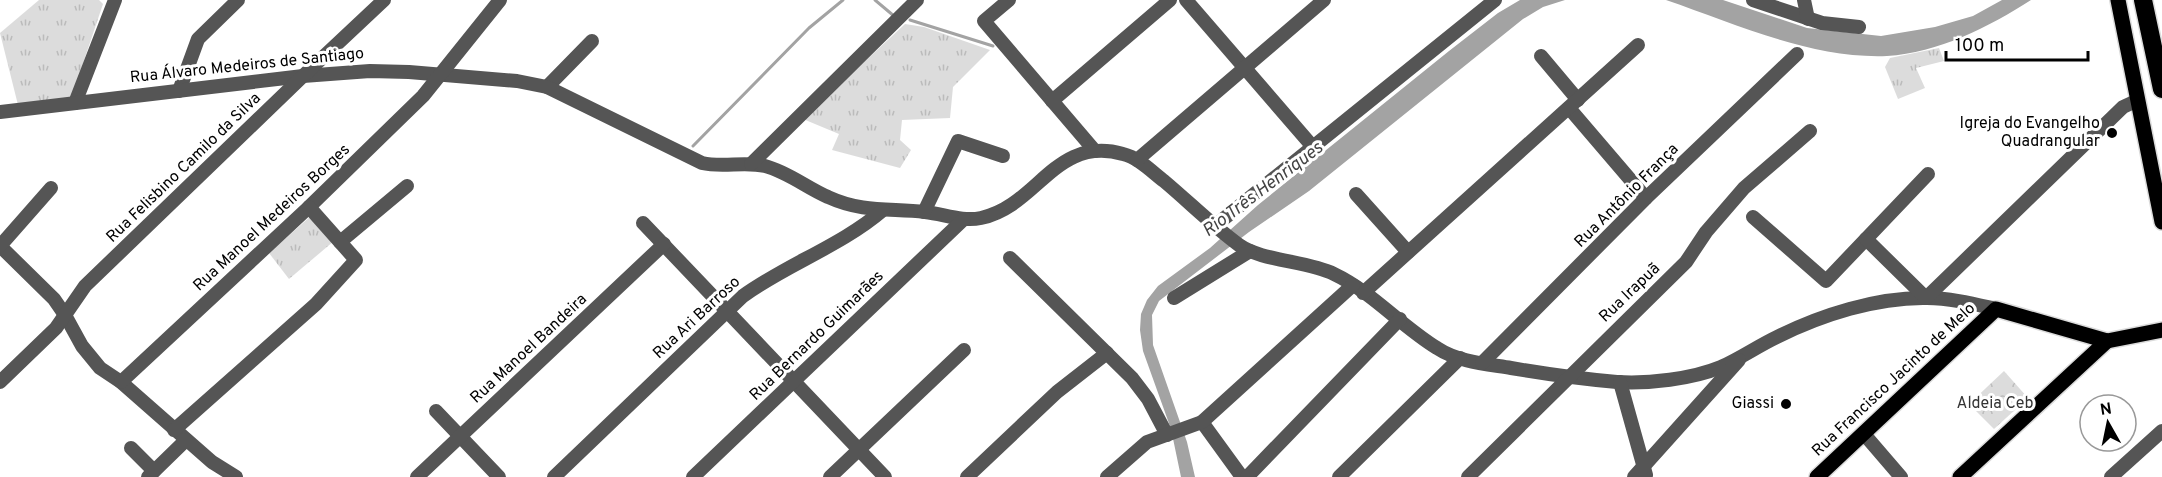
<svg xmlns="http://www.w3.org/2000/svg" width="2162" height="477" font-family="Overpass,sans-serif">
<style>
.grass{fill:url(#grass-tufts)}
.park{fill:url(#park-crowns)}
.water{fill:#a3a3a3}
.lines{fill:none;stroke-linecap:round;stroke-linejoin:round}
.stream{stroke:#a3a3a3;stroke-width:3}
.major-casing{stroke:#dbdbdb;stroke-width:18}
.highway-casing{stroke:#dbdbdb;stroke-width:21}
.minor{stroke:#555;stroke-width:14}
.major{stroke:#000;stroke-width:15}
.highway{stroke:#000;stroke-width:18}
.poi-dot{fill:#000;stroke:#fff;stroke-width:2}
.labels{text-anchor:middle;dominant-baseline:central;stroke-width:6;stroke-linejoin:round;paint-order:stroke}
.street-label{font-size:16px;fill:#000;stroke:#fff}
.poi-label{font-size:16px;fill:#000;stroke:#fff;text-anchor:end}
.park-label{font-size:16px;fill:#333;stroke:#fff}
.water-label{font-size:18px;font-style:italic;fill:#444;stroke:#fff}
</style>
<defs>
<pattern id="grass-tufts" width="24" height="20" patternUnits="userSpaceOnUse" patternTransform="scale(1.5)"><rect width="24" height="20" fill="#dcdcdc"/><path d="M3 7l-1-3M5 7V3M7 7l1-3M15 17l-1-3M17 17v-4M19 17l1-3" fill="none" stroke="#bbb"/></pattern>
<pattern id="park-crowns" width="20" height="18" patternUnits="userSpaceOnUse" patternTransform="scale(1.5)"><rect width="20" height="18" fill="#dcdcdc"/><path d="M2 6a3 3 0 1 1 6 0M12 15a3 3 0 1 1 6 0" fill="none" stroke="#bbb"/></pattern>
</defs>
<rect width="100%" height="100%" fill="#fff"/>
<g class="grass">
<path d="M39,0H99L103,4L71,99L18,105L0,33Z"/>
<path d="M905,24L924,27L990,50L953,87L950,118L902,120L900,140L911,150L900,168L832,150L839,134L803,119Z"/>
<path d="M1939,48L1944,61L1916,68L1925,88L1898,99L1885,67L1890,58Z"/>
<path d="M312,215L334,241L289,279L269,253Z"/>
</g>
<path class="park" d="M2004,371L2028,398L1994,429L1969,404Z"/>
<g class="water">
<path d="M1520,0H1565L1543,7L1523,19L1309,191L1249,232L1159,301L1152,315L1153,345L1187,442L1195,477H1181L1171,429L1143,351L1140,330L1141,314L1147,300L1158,286L1210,248L1258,205L1449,51L1498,13Z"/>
<path d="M1666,0H1723L1807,28L1881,36L1935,27L1973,16L2002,0H2031C1989,27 1938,53 1887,56C1811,59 1736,24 1666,0Z"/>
</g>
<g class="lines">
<g class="stream">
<path d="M875,0L894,16"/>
<path d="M910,20L993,46"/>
<path d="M693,146L809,28L843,0"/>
</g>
<defs>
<g id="major">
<path d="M2118,0L2162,222"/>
<path d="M1817,477L1996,309L2107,341L2162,330"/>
<path d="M1960,477L2107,341"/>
</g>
<path id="highway" d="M2143,0L2162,89"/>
</defs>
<use href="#major" class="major-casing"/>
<use href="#highway" class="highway-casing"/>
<g class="minor">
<path d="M1009,0L984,21L1095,151"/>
<path d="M1186,0L1313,147"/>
<path d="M1753,0L1822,23L1859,27"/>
<path d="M1804,0L1808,19"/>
<path d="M1541,56L1578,100"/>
<path d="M547,87L592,41"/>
<path d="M179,91L198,39L238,0"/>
<path d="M1052,101L1170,0"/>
<path d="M75,103L115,0"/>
<path d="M1569,108L1646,198"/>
<path d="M0,112L303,76L370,71L409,72L517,81L547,87L702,163C723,168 744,161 765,166C788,172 807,188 828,197C863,213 890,208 925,212C944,214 962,222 981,218C1038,206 1055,135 1123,154C1139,158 1151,171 1164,181C1189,202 1213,226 1239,245C1261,261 1308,261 1334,274C1372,292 1401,326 1437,348C1458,362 1487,364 1511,368C1546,374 1581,379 1617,382C1648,384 1692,379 1721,367C1741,358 1758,346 1777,337C1821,315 1877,297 1927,298C1950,298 1974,304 1996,309"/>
<path d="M1137,160L1324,0"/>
<path d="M751,164L917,0"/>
<path d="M1356,194L1408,252"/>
<path d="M924,212L958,141L1003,156"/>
<path d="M1753,217L1826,281L1928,174"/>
<path d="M643,223L885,477"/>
<path d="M1216,225L1495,0"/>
<path d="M1866,239L1926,298L2123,107L2136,101"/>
<path d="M340,242L407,186"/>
<path d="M0,246L54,299L65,315L82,346L100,368L121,382L212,462L236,477"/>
<path d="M0,246L51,188"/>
<path d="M1010,258L1132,378L1148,399L1167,435"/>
<path d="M1363,293L1638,45"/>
<path d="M1174,298L1250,251"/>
<path d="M1482,363L1646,198L1797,54"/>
<path d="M0,382L56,328L85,286L303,76L384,0"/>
<path d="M121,382L309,207L423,96L500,0"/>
<path d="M1620,382L1646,475"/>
<path d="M436,411L499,477"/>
<path d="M1202,422L1242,477"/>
<path d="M174,430L316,304L356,260L309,207"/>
<path d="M1864,434L1901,477"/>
<path d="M131,448L154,471"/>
<path d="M148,477L186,440"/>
<path d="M417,477L664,244"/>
<path d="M554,477L743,296C787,264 841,246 883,210"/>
<path d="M693,477L964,219"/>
<path d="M830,477L964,350"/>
<path d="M967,477L1057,392L1107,353"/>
<path d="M1107,477L1147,442L1202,422L1353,285"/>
<path d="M1247,477L1400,319"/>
<path d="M1339,477L1460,358"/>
<path d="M1468,477L1686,262L1706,232L1744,188L1810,131"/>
<path d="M1634,477L1739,360"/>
<path d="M2111,477L2162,431"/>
</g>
<use href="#major" class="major"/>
<use href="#highway" class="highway"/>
</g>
<g class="poi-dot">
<circle cx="2112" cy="133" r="6"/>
<circle cx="1786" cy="404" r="6"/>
</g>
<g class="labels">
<g class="street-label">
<text transform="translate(247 66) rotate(-6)">Rua Álvaro Medeiros de Santiago</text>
<text transform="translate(184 168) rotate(-44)">Rua Felisbino Camilo da Silva</text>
<text transform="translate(1627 196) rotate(-45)">Rua Antônio França</text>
<text transform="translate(272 218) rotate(-43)">Rua Manoel Medeiros Borges</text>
<text transform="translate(1630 293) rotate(-44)">Rua Irapuã</text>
<text transform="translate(697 318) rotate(-43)">Rua Ari Barroso</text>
<text transform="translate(817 336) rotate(-44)">Rua Bernardo Guimarães</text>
<text transform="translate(529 349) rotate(-43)">Rua Manoel Bandeira</text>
<text transform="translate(1894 380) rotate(-43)">Rua Francisco Jacinto de Melo</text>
</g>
<g class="poi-label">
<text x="2100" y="124">Igreja do Evangelho<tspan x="2100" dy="18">Quadrangular</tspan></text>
<text x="1774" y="404">Giassi</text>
</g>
<g class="park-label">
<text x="1995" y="404">Aldeia Ceb</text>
</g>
<g class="water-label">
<text transform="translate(1263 190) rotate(-37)">Rio Três Henriques</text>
</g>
</g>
<g transform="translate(2108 423) rotate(351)"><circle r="28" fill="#ffffff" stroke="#999999" stroke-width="1.5"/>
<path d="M0-4.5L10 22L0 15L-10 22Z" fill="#000000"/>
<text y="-9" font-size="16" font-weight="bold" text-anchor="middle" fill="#000000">N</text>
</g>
<path d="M1946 51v9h142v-9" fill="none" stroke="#000000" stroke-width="3"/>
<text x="1955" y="51" font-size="18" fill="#000000" stroke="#ffffff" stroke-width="4.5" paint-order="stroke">100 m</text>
</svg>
